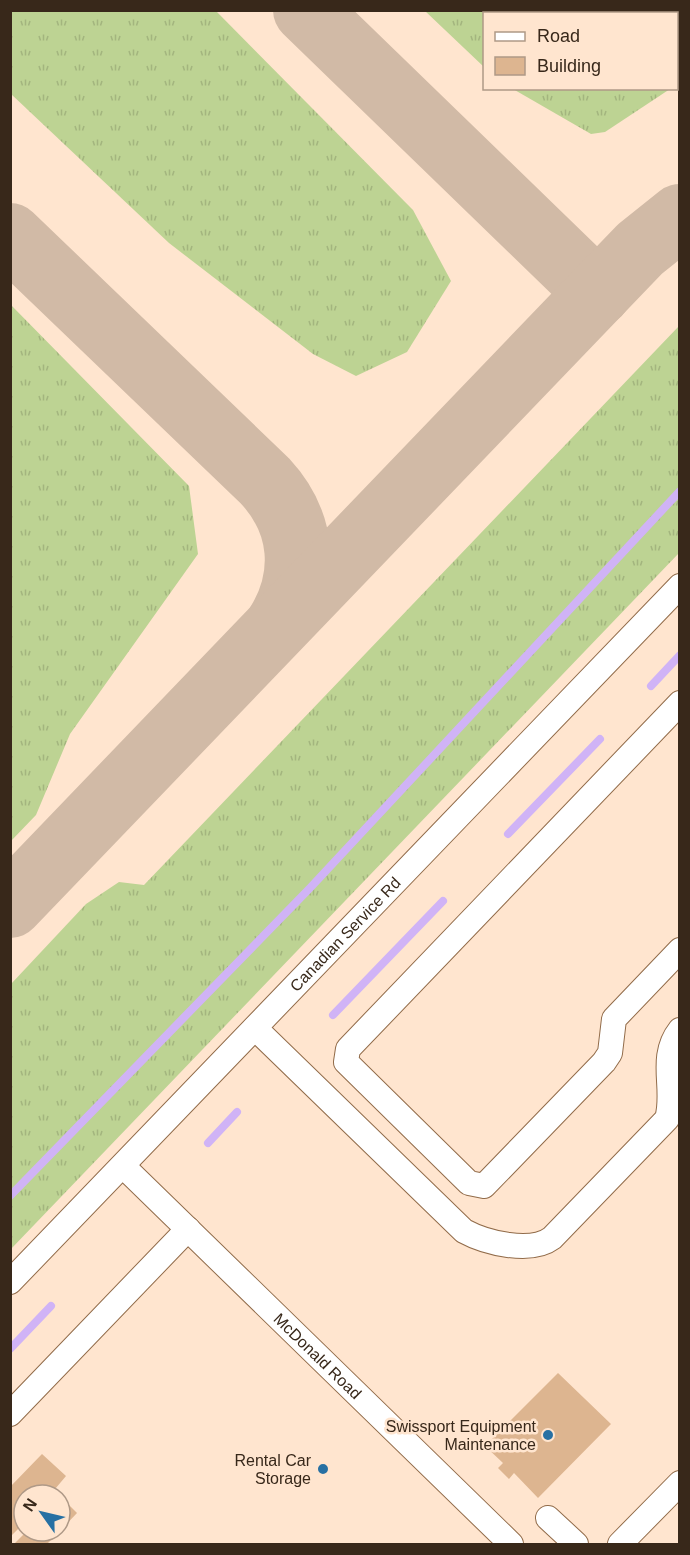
<svg xmlns="http://www.w3.org/2000/svg" width="690" height="1555" font-family="Helvetica,sans-serif">
<style>
.grass{fill:url(#grass-tufts)}
.lines{fill:none;stroke-linecap:round;stroke-linejoin:round}
.stream{stroke:#d0b3f6;stroke-width:8}
.taxiway{stroke:#d1baa6;stroke-width:66}
.building{fill:#ddb590}
.minor-casing{stroke:#916b49;stroke-width:26}
.minor{stroke:#fff;stroke-width:24}
.poi-dot{fill:#2770a3;stroke:#ffe5cf;stroke-width:2}
.labels{text-anchor:middle;dominant-baseline:central;stroke-width:5;stroke-linejoin:round;paint-order:stroke}
.street-label{font-size:16px;fill:#38281a;stroke:#ffe5cf}
.poi-label{font-size:16px;fill:#38281a;stroke:#ffe5cf;text-anchor:end}
</style>
<defs>
<pattern id="grass-tufts" width="24" height="20" patternUnits="userSpaceOnUse" patternTransform="scale(1.5)"><rect width="24" height="20" fill="#bdd393"/><path d="M3 7l-1-3M5 7V3M7 7l1-3M15 17l-1-3M17 17v-4M19 17l1-3" fill="none" stroke="#a3b57e"/></pattern>
</defs>
<rect width="100%" height="100%" fill="#ffe5cf"/>
<g class="grass">
<path d="M216,11L413,210L451,281L407,352L356,376L313,354L169,243L11,94V11Z"/>
<path d="M425,11H679V78L677,81L676,14H484V67Z"/>
<path d="M513,89H670L605,132L591,134Z"/>
<path d="M11,305L189,486L198,554L70,734L36,815L11,841Z"/>
<path d="M679,326V553L11,1249V984L86,904L119,882L144,885Z"/>
</g>
<g class="lines">
<g class="stream">
<path d="M651,686L680,655"/>
<path d="M508,834L600,739"/>
<path d="M333,1015L443,901"/>
<path d="M208,1143L237,1112"/>
<path d="M10,1196L310,888L680,491"/>
<path d="M10,1349L51,1306"/>
</g>
<g class="taxiway">
<path d="M306,10L598,293"/>
<path d="M10,236L265,481C304,523 308,577 278,625"/>
<path d="M10,905L640,249L680,217"/>
</g>
</g>
<g class="building">
<path d="M558,1373L611,1424L538,1498L514,1473L509,1479L498,1468L503,1463L485,1446Z"/>
<path d="M42,1454L66,1476L50,1495H24V1523L10,1537V1487Z"/>
<path d="M60,1496L77,1513L60,1531Z"/>
<path d="M27,1531H60L47,1544H14Z"/>
</g>
<g class="lines">
<defs>
<g id="minor">
<path d="M680,703L348,1049L346,1062L469,1183L484,1186L604,1062L610,1053L614,1019L680,950"/>
<path d="M255,1028L464,1231C486,1243 531,1254 552,1238L667,1119C676,1089 658,1058 680,1030"/>
<path id="s1" d="M123,1166L511,1544"/>
<path id="s2" d="M10,1282L680,586"/>
<path d="M10,1414L188,1229"/>
<path d="M548,1518L576,1544"/>
<path d="M620,1544L680,1483"/>
</g>
</defs>
<use href="#minor" class="minor-casing"/>
<use href="#minor" class="minor"/>
</g>
<g class="poi-dot">
<circle cx="548" cy="1435" r="6"/>
<circle cx="323" cy="1469" r="6"/>
</g>
<g class="labels">
<g class="street-label">
<text stroke="none"><textPath href="#s2" startOffset="483">Canadian Service Rd</textPath></text>
<text stroke="none"><textPath href="#s1" startOffset="272">McDonald Road</textPath></text>
</g>
<g class="poi-label">
<text x="536" y="1426">Swissport Equipment<tspan x="536" dy="18">Maintenance</tspan></text>
<text x="311" y="1460">Rental Car<tspan x="311" dy="18">Storage</tspan></text>
</g>
</g>
<rect width="690" height="1555" fill="none" stroke="#38281a" stroke-width="24"/>
<rect x="483" y="12" width="195" height="78" fill="#ffe5cf" stroke="#af9987" stroke-width="1.5"/>
<rect x="495" y="32" width="30" height="9" fill="#ffffff" stroke="#af9987" stroke-width="1.5"/>
<text x="537" y="42" font-size="18" fill="#38281a">Road</text>
<rect x="495" y="57" width="30" height="18" fill="#ddb590" stroke="#af9987" stroke-width="1.5"/>
<text x="537" y="72" font-size="18" fill="#38281a">Building</text>
<g transform="translate(42 1513) rotate(304)"><circle r="28" fill="#ffe5cf" stroke="#af9987" stroke-width="1.5"/>
<path d="M0-4.5L10 22L0 15L-10 22Z" fill="#2770a3"/>
<text y="-9" font-size="16" font-weight="bold" text-anchor="middle" fill="#38281a">N</text>
</g>
</svg>
